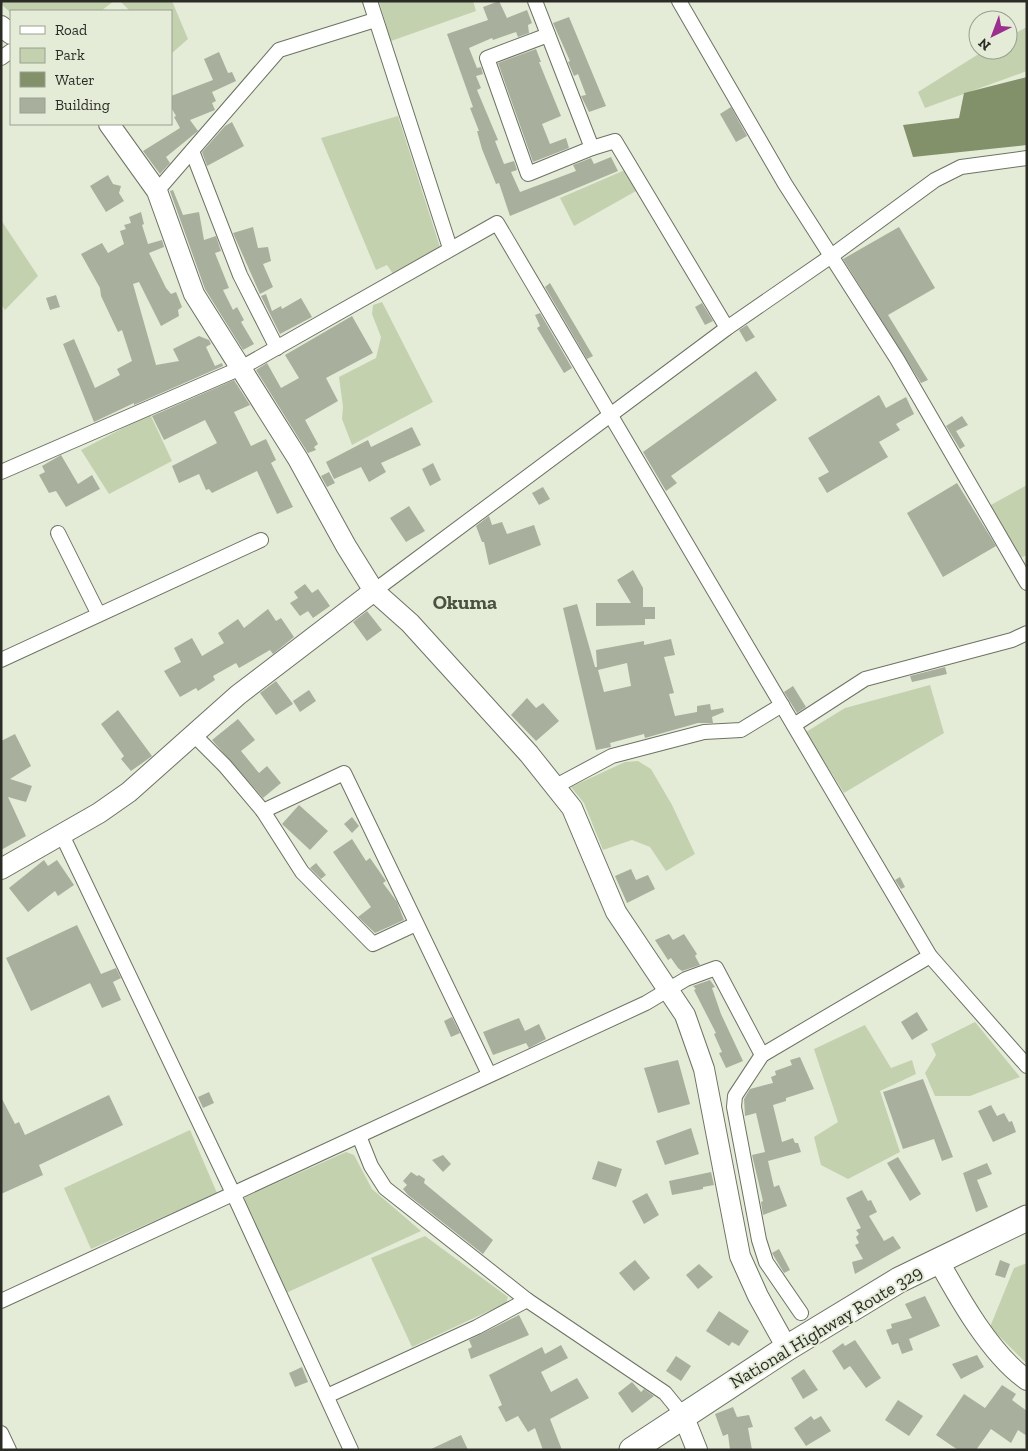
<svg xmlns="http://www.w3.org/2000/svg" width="1028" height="1451" font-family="'Zilla Slab',serif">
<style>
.green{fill:#c4d1af}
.water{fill:#83916b}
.building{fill:#a8af9d;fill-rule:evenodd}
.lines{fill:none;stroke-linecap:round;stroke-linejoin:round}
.street-casing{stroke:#6c7362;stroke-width:16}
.secondary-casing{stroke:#6c7362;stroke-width:22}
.highway-casing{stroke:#6c7362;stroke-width:27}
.street{stroke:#fff;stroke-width:14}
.secondary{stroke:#fff;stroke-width:20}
.highway{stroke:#fff;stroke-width:25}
.labels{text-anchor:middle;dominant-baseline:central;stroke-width:4;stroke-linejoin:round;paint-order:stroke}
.street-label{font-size:18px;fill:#2a2c25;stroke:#e4ecd8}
.quarter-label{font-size:20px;font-weight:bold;fill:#4b5140;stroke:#e4ecd8}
</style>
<rect width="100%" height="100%" fill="#e4ecd8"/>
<g class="green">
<path d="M1,1H114L101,11L11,13L1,4Z"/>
<path d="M120,1H172L188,39L172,53L171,11H130Z"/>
<path d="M379,1H473L476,11L391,41Z"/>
<path d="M1027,27V71L925,108L918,92L985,50H1008V37Z"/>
<path d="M398,116L440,247L393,274L387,265L376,270L321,138Z"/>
<path d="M625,170L636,191L574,226L560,198Z"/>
<path d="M1,220L38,276L5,310L1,304Z"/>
<path d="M382,302L433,402L352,445L342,419L343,407L339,377L376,358L381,337L372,314L373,305Z"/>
<path d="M150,414L172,461L109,494L81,450Z"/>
<path d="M1027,485V555L1020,558L989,506Z"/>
<path d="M930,685L944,733L844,793L806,732L845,708Z"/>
<path d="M638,761L651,769L672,805L695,854L666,871L650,847L632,840L603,850L584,803L571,787L625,762Z"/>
<path d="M975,1022L1020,1077L970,1096H935L925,1073L936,1055L931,1044Z"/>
<path d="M865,1025L891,1068L912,1060L916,1074L880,1091L900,1152L848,1179L821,1165L814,1137L838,1122L814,1049Z"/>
<path d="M190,1130L217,1193L91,1249L64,1188Z"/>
<path d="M346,1152L354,1155L372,1189L421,1231L286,1293L244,1204L245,1197Z"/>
<path d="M425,1236L508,1297L506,1303L412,1347L371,1258Z"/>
<path d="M1027,1263V1364L990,1327L1014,1268Z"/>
</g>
<path class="water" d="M1027,77V145L913,157L903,125L959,118L964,93Z"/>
<g class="building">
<path d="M499,1L507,18L527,10L532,23L528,25L529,33L518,37L516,32L493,40L492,38L469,48L477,68L481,67L483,74L476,76L481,88L477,90L498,140L495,141L504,164L514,161L517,170L511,172L520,192L576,171L573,165L591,158L594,164L611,157L618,171L510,216L499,183L496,184L482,149L477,131H479L470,108L473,107L447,34L488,20L483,7Z"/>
<path d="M569,17L606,106L589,112L581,96L586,95L578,74L574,76L568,62L570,61L553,23Z"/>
<path d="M536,49L541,62H539L561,116L542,124L550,144L566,138L569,148L533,162L498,63Z"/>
<path d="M219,52L228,73L232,72L236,81L212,92L216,101L212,103L215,110L190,120L198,131L166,157L170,163L160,174L143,151L180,128L174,117L176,116L171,107V96L213,80L204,59Z"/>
<path d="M731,107L747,136L736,142L720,114Z"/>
<path d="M232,122L244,146L207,166L202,152L225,126Z"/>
<path d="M108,175L113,184L121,186L119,193L124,201L106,212L90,186Z"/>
<path d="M173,190L183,215L199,212L204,240L216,236L221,251L215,253L229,288L223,290L233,310L237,307L244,320L241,322L254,344L243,350L205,289L170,191Z"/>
<path d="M141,212L144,224L142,225L148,244L162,240L164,247L149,253L166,288L171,294L176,292L182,307L178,310L179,316L161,326L139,282L133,284L156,365L179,361L173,349L199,336L209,340L211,344L206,347L215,366L222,363L223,366L134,405V403L94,422L63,344L74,339L95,388L120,375L117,369L132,361L122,330L118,332L101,296L100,288L81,254L102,243L108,253L124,244L120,231L126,229L124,225L131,223L129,217Z"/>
<path d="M253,227L258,248L268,247L271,261L263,264L273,287L260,294L233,233Z"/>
<path d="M899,227L935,288L888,315L928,380L921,383L843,259Z"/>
<path d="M550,283L593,356L587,359L545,287Z"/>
<path d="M266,294L272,311L281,306L282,309L301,298L312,317L280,334L261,296Z"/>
<path d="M56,295L60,307L50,310L46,298Z"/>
<path d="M702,303L713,321L705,325L695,307Z"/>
<path d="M540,313L572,368L564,373L537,328L540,326L535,315Z"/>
<path d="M352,316L373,353L326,378L338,401L305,420L318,444L314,447L316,450L308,453L256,370L267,363L281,388L299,378L285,355Z"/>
<path d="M747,325L755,337L746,342L739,330Z"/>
<path d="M756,371L777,400L671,476L677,483L666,491L643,452Z"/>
<path d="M234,380L250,405L234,412L251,446L266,439L276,460L271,463L293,507L277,514L257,471L212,493L209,489L206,490L199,474L179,483L172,466L217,443L205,420L164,440L152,416Z"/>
<path d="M879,395L886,408L906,397L914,414L896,424L900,430L879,442L888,457L827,493L818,478L829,472L808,438Z"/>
<path d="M962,416L968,425L956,431L965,446L960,449L946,426Z"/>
<path d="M412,427L421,445L381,463L386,472L369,482L361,467L334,479L326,462L368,440L371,447Z"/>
<path d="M61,455L78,484L92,475L100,489L66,507L56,491L49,493L39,475L45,472L42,466Z"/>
<path d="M433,463L441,480L430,486L422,469Z"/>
<path d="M329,472L335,483L327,487L321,476Z"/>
<path d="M957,483L996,546L943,577L907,513Z"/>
<path d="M543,487L550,499L539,505L532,493Z"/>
<path d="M409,506L425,531L406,542L390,518Z"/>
<path d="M489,516L492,525L502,522L507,534L534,525L541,545L489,565L484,542H482L476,526Z"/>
<path d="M633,570L643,588V607H655V619H645V625L596,626V603H631L617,580Z"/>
<path d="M305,584L312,593L318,589L330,606L313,618L308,611L300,616L290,603L298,598L294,592Z"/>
<path d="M577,604L595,667H597L596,650L644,641V645L671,639L675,655L664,657L674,693L669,694L675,716L697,712V706L710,704L711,710L723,708L724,712L712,717L713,723H698L645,738L644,734L610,743L611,747L596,750L563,608ZM627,663L631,686L604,692L598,670Z"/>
<path d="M268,609L276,621L281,618L294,637L273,654L270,650L239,668L236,663L213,676L215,680L198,691L196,688L180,697L164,671L181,662L174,648L192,638L202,656L224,643L218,633L238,619L244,628Z"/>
<path d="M367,611L382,630L367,641L353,622Z"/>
<path d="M945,667L947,674L912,682L910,676Z"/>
<path d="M276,681L293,704L276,715L260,693Z"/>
<path d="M793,686L806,707L797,713L784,692Z"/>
<path d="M309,690L316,701L300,712L293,701Z"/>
<path d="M527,698L536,708L543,703L559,721L536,741L511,715Z"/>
<path d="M118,710L152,756L131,771L121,759L124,756L101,724Z"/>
<path d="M238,719L255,740L241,751L259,773L267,766L281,783L263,798L212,740Z"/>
<path d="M15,734L31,766L10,779L32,786L26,802L8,797L26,836L1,850V741Z"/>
<path d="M299,805L328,831L310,850L282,824Z"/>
<path d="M352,817L359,826L352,833L344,824Z"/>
<path d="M352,839L366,861L370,858L386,881L383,883L397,902L404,920L375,933L358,917L371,907L333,852Z"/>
<path d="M44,860L48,866L57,860L74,885L58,896L55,891L28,912L9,888Z"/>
<path d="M316,863L326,875L321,879L310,868Z"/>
<path d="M631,869L636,880L648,875L655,889L627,903L615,876Z"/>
<path d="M900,877L905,887L901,889L895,880Z"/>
<path d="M77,925L101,974L116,968L121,978L113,982L121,1000L102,1008L90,983L31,1011L6,958Z"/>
<path d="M669,934L673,940L684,934L697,954L695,956L700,965L682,971L678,968L671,958L668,960L655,940Z"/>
<path d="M710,980L715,987L712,988L721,1014L743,1061L726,1068L719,1053L722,1052L714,1034L716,1033L694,990L696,989L693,986Z"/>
<path d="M917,1012L928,1030L912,1040L901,1022Z"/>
<path d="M452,1017L460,1033L451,1037L444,1021Z"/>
<path d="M519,1018L525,1031L539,1024L546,1039L529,1048L526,1043L493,1055L483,1032Z"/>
<path d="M800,1057L814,1089L786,1098V1101L773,1105L782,1142L793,1138L795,1143H798L801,1152L768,1161L774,1187L779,1185L787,1206L763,1215L761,1202L763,1201L752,1155L765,1152L756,1113L745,1116L744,1099L750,1089L773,1083L771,1077L776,1075L775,1071L792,1065L790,1060Z"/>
<path d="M678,1060L690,1104L658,1113L644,1068Z"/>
<path d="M923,1079L953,1157L942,1161L934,1139L903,1149L883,1092Z"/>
<path d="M209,1092L214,1103L203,1108L198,1097Z"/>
<path d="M109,1095L123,1125L39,1165L43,1175L1,1194V1097L15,1124L19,1122L25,1135Z"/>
<path d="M991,1105L997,1116L1004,1113L1009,1122L1012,1121L1016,1132L993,1142L978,1111Z"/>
<path d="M691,1128L699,1154L665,1165L656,1141Z"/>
<path d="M443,1155L451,1164L443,1172L432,1160Z"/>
<path d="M898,1157L921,1194L910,1201L887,1163Z"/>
<path d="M598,1161L622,1169L616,1187L592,1179Z"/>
<path d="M987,1163L992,1174L977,1180L988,1207L976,1212L963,1173Z"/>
<path d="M411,1172L417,1176L419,1175L425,1179L424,1183L493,1240L483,1254L408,1195L403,1189L407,1185L403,1181Z"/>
<path d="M711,1172L714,1185L703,1187V1189L672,1195L669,1181Z"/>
<path d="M862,1190L868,1201L871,1200L877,1212L869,1216L884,1241L893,1236L901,1248L855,1274L852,1262L863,1259L855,1245L859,1243L856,1237L859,1234L856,1230L861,1228L846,1198Z"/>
<path d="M647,1193L659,1215L644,1224L632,1201Z"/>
<path d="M779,1249L790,1270L784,1273L772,1253Z"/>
<path d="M635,1260L650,1278L634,1291L619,1273Z"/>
<path d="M1000,1260L1010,1264L1005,1278L995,1275Z"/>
<path d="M699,1264L713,1277L698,1289L686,1275Z"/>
<path d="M925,1296L940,1326L909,1339L913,1350L902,1354L898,1343L892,1345L886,1330L892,1328L891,1324L912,1318L905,1304Z"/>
<path d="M719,1311L749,1331L739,1346L732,1342L729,1346L706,1331Z"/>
<path d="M519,1315L529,1335L471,1359L468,1349L472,1347L469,1340Z"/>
<path d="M855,1340L881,1378L866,1388L850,1366L844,1370L832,1351L843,1343L845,1346Z"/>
<path d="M561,1345L568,1358L541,1372L551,1392L577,1378L589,1398L550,1419L562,1450H543L535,1428L528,1432L518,1416L506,1422L498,1407L502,1405L489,1375L542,1347L545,1354Z"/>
<path d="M977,1355L984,1367L961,1379L952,1364Z"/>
<path d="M676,1356L691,1366L681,1381L666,1371Z"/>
<path d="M302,1367L308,1382L295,1387L289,1373Z"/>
<path d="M804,1369L818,1390L803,1399L791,1378Z"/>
<path d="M632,1382L641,1392L644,1389L654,1396L632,1413L618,1393Z"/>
<path d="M1002,1385L1016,1394L1012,1400L1027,1411V1436L1018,1430L1011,1443L991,1429L976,1450H958L936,1435L964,1394L985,1408Z"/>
<path d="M898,1400L923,1416L909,1436L885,1420Z"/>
<path d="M733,1407L737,1417L749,1415L753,1427L748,1428L752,1450H730L728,1434L723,1436L715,1414Z"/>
<path d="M811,1416L814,1420L821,1416L831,1431L806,1446L794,1428Z"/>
<path d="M461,1435L468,1450H429Z"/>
</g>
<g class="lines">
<defs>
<g id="street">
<path d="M370,1L450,248"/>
<path d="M535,1L592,148L615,141L727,328"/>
<path d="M679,1L785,184L897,359L1027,583"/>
<path d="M548,35L487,58L528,174L592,148"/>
<path d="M1,58L11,51"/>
<path d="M192,151L240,275L277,348"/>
<path d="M157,191L279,50L375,20"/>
<path d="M1,472L241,368L497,223L930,956L1027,1066"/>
<path d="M58,533L98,613"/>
<path d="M374,591L727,328L830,257L935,180L961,167L1027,158"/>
<path d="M1,660L261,540"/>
<path d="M794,725L865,679L1012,640L1027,633"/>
<path d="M193,734L225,766L263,811L344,773L489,1074"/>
<path d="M556,786L612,756L704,732L741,730L782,705"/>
<path d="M263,811L302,872L373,944L416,924"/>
<path d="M62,835L233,1193L351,1450"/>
<path d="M359,1136L371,1166L385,1188L527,1300L665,1393L683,1415"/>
<path d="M1,1301L646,1003L686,979L716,968L762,1055"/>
<path d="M801,1313L766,1262L759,1240L734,1107L735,1096L762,1055L930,956"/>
<path d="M327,1396L477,1327L527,1300"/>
<path d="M1,1433L9,1450"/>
</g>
<g id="secondary">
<path d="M1,26L11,34"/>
<path d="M109,124L157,191L194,294L298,459L346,546L374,591L410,623L529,754L572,808L616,912L685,1015L704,1069L740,1256L758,1296L787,1348"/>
<path d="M1,869L99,813L129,792L238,695L374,591"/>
<path d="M938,1260C959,1298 991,1355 1027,1380"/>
<path d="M683,1415L697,1450"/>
</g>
<path id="highway" d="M632,1450L787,1348L899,1280L1027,1218"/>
</defs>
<use href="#street" class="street-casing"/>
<use href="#secondary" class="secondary-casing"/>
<use href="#highway" class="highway-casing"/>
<use href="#street" class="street"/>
<use href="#secondary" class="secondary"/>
<use href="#highway" class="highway"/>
</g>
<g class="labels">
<g class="street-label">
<text transform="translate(826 1327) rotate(-31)">National Highway Route 329</text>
</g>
<g class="quarter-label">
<text x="465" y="602">Okuma</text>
</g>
</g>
<rect width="1028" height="1451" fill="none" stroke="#2a2c25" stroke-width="5"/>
<rect x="10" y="10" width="162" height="115" fill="#e4ecd8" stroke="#9a9f90"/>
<rect x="20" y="26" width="25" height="8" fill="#ffffff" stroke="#9a9f90"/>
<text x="55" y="35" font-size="15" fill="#2a2c25">Road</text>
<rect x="20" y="48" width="25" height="15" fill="#c4d1af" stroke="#9a9f90"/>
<text x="55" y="60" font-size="15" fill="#2a2c25">Park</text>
<rect x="20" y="72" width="25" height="15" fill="#83916b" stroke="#9a9f90"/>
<text x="55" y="85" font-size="15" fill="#2a2c25">Water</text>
<rect x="20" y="98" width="25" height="15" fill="#a8af9d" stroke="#9a9f90"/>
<text x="55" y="110" font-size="15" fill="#2a2c25">Building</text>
<g transform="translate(993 35) rotate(222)"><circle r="24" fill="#e4ecd8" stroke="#9a9f90"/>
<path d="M0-4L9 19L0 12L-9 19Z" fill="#9c2e8d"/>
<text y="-8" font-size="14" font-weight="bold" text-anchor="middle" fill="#2a2c25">N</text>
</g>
</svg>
